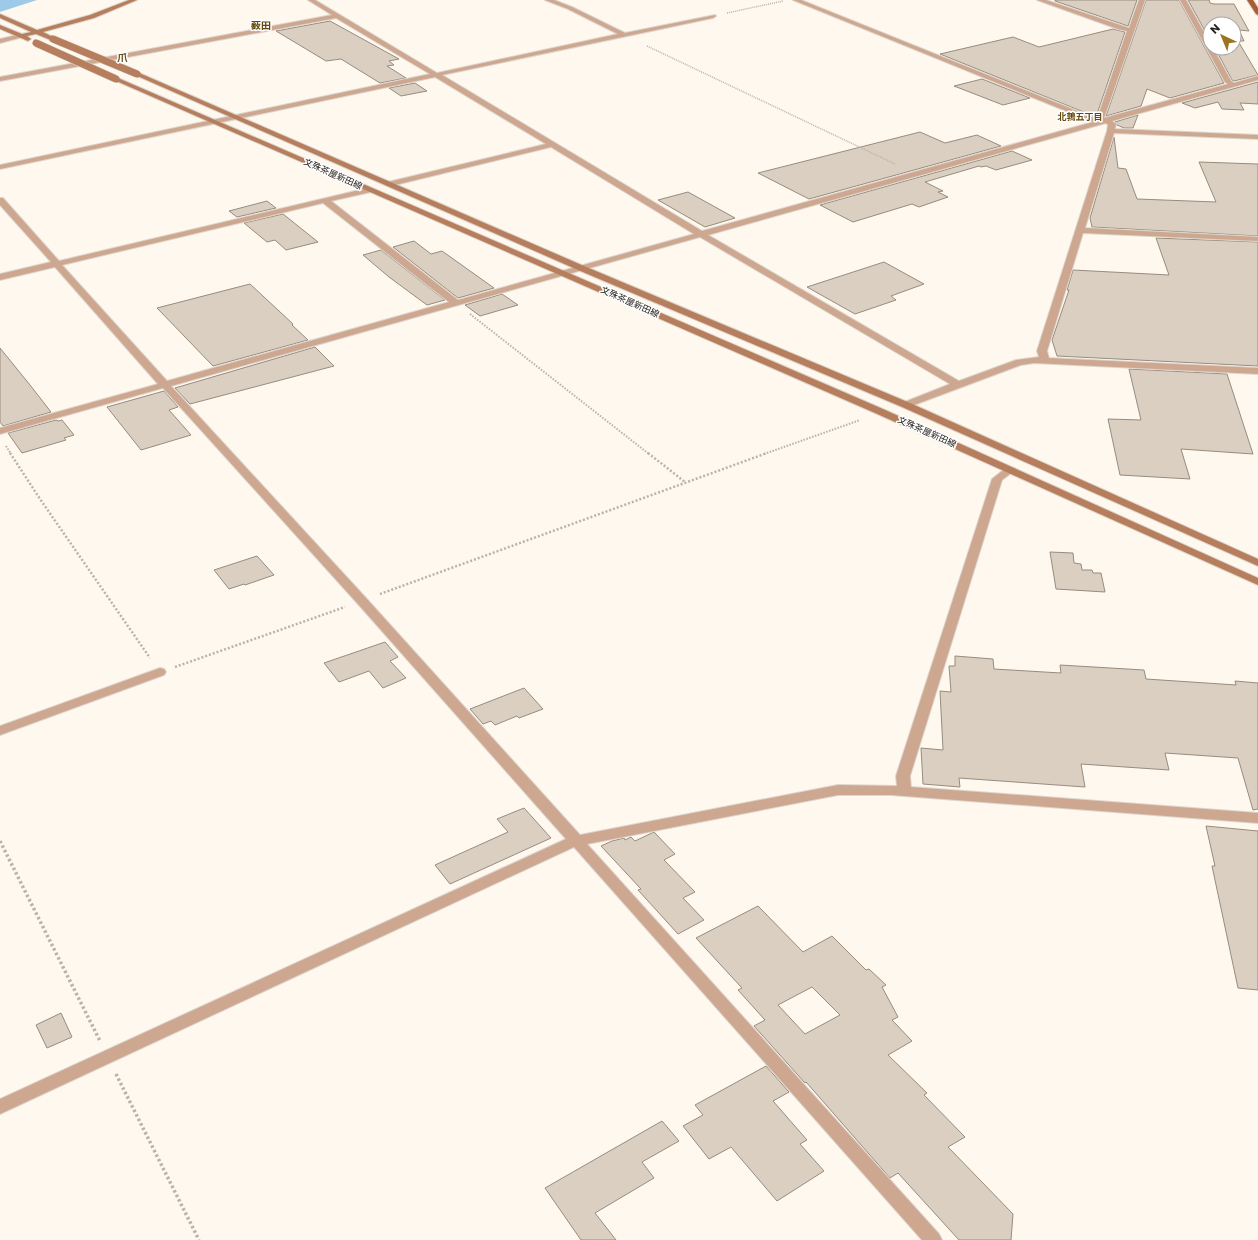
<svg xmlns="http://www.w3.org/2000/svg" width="1258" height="1240" font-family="Poppins,'Noto Sans JP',sans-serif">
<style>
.water{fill:#9ecaea}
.building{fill:#dacfc0;stroke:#978c7e;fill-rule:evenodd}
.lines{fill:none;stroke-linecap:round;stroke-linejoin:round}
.street-casing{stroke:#dcd6ce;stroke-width:2}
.secondary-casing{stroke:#dcd6ce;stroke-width:2}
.primary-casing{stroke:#dcd6ce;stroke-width:2}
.path-far3{stroke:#b9b3ab;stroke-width:1.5;stroke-dasharray:1 1;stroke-linecap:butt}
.path-far2{stroke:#b9b3ab;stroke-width:2;stroke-dasharray:1.5 1.5;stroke-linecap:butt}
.path-far1{stroke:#b9b3ab;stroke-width:2.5;stroke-dasharray:2 2;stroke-linecap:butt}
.path{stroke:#b9b3ab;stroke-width:3.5;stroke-dasharray:2.5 2.5;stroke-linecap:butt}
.street{fill:#cea790;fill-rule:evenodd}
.secondary{fill:#b67e5c;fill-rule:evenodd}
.primary{fill:#a46034;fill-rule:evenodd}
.secondary-bridge-casing{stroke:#dcd6ce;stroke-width:8;stroke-linecap:butt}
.secondary-bridge{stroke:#b67e5c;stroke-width:7}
.labels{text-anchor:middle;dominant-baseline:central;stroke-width:3;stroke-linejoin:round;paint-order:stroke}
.far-neighbourhood-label{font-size:9px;font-weight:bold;fill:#654a10;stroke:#fff}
.far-street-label{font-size:9px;fill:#27231e;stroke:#fff}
.far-quarter-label{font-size:10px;font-weight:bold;fill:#654a10;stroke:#fff}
</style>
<rect width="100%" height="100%" fill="#fff8ef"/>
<path class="water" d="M0,0H37L0,12Z"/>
<g class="building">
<path d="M1055,0H1137L1128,26L1055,1Z"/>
<path d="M1146,0H1179L1224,83L1170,98L1147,89L1141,106L1106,116Z"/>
<path d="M1188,0H1209L1210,3L1214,4H1234L1249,31L1239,30L1244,41H1238L1258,75L1234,81L1232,80L1215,48H1234V24H1210V40Z"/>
<path d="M330,21L399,59L389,61L394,65L387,66L406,78L380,83L341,59L326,61L276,31Z"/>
<path d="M1113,29L1125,32L1096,117L940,54L1013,37L1039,47Z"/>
<path d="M982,79L1030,98L1003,105L954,86Z"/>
<path d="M1258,82V104L1240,103L1244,110L1222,109L1218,102L1195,108L1182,103Z"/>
<path d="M415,83L427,91L401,96L389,88Z"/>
<path d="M1138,115L1133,128H1124L1117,125L1115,122Z"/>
<path d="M920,132L945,143L977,135L1001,146L809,199L758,173Z"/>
<path d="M1114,137L1118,168L1126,169L1137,199L1216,202L1199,162L1258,164V236L1092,227L1090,218Z"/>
<path d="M1012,151L1032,160L996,170L986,166L981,167L979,166L925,182L943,191L938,192L948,197L919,207L912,204L853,222L820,205Z"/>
<path d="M688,192L735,218L705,227L658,200Z"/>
<path d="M267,201L276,208L237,217L229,211Z"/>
<path d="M283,214L318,242L286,250L275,240L267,242L244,223Z"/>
<path d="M1156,238L1258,242V366L1057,356L1052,340L1069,290H1067L1073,270L1169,275Z"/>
<path d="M414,241L431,254L442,251L494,288L458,298L393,247Z"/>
<path d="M381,250L445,300L427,305L389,277L363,255Z"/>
<path d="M884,262L924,284L891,296L896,300L855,314L807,287Z"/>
<path d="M250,284L293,324L292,325L308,340L213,366L157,308Z"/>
<path d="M502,294L518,305L480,316L465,305Z"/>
<path d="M315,347L334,366L190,404L175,388Z"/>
<path d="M0,348L30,385L51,412L3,426L0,422Z"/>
<path d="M1129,369L1227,374L1253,454L1181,449L1190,479L1120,475L1108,419L1141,420Z"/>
<path d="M164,391L178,407L169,410L191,435L141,450L107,407Z"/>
<path d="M56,420L58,421L62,420L74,435L64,438L66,440L22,453L8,433Z"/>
<path d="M1050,552L1073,553L1074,563L1081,564L1082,570H1092L1093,573H1101L1105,592L1056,589Z"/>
<path d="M257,556L274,575L245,585L244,584L229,589L214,570Z"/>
<path d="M385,642L398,657L390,661L406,678L383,688L369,671L339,682L324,663Z"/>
<path d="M955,656L993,659L994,669L1061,673L1060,665L1144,670L1146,679L1236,685L1235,681L1258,683V809L1253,810L1238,758L1165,753L1169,770L1081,764L1085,787L959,778L960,787L923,784L921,748L943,750L940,691L951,692L949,666H955Z"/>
<path d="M524,688L543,709L519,718L517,716L495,725L491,721L483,724L470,709Z"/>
<path d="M524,808L551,838L450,884L435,865L508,832L497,819Z"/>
<path d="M1206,826L1258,831V990L1238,988L1212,866H1215Z"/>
<path d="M654,832L675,854L664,860L695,892L683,898L704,920L678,934L638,890L641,889L601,846L612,841L624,838L625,840L631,837L635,841Z"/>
<path d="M758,906L803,952L832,936L866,970L869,969L886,985L882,987L898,1017L892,1020L912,1041L888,1055L927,1093L924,1095L965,1137L948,1147L1013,1214L1011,1240H959L898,1173L890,1178L806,1082L805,1083L754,1026L765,1020L738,990L742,988L696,938ZM812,987L840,1015L805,1034L778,1005Z"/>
<path d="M61,1013L72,1037L47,1048L36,1025Z"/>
<path d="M766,1066L789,1092L773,1101L807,1140L800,1144L824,1171L777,1201L731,1147L709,1159L683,1126L703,1115L695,1105Z"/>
<path d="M662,1121L679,1141L642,1162L654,1178L595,1213L616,1240H581L545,1188Z"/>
</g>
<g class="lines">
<defs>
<g id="street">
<path d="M308,0H315L437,73L618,34L568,9L545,0H554L572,7L625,33L715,15L716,16L713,18L442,75L702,231L1093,122L793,0H801L1097,119L1127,31L1118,29L1037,0H1046L1129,28L1139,0H1145L1104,118L1228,84L1225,82L1180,0H1186L1210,43V48H1213L1231,81L1234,83L1258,76V80L1112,121L1116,124L1115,129L1258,135V139L1114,133L1085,228L1258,237V241L1083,233L1047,351L1049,358L1258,368V374L1034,363L1021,365L906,408L901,405L902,403L950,384L700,237L171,386L366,598L580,835L838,785L897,786L896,776L992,479L1006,468H1014L1015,470L1002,480L910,776L911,787L1258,813V823L891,795H838L587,844L939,1234L942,1240H922L574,847L0,1114V1099L566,839L358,604L163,388L0,434V428L158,384L55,267L0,280V274L51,262L0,205V198H3L59,261L368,188H371V192L331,201L458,300L694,234L551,147L391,186H388V182L546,144L435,77L0,169V165L430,74L336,18L0,81V77L332,15ZM1106,123L1108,125L1107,131L1037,351L1039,357L1016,360L959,381L708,235ZM323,203L449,302L167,381L62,265Z"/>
<path d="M21,34L23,35V37L0,43V39Z"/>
<path d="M160,668L164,669L166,672L164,675L0,735V726Z"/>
</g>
<g id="secondary">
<path d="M129,0H137L94,18L43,32L55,38V40L53,41L36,34L27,36L31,39L28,41L0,29V25L22,34L31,32L0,18V14L37,30L90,15Z"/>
<path d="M137,72L584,266L910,403L1258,559V566L902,407L578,270L135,75L134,74Z"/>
<path d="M114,78H118L883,409L1258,578V585L875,413L114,80Z"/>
</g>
<path id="primary" d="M1247,0H1253L1258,8V15L1256,14Z"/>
</defs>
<use href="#street" class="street-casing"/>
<use href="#secondary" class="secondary-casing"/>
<use href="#primary" class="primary-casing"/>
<g class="path-far3">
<path d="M727,13L783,1"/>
<path d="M647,46L895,164"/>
</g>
<g class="path-far2">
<path d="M470,314L649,454"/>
<path d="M6,446L11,454"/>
<path d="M764,454L860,420"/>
</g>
<g class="path-far1">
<path d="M10,453L40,499L150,658"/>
<path d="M648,453L685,482"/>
<path d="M380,594L767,453"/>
<path d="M175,667L345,607"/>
</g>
<g class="path">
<path d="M0,841L100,1041"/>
<path d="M116,1074L199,1240"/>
</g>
<use href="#street" class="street"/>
<use href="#secondary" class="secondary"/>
<use href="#primary" class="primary"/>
<defs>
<g id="secondary-bridge">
<path d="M53,39L137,74"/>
<path d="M36,43L116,79"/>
</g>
</defs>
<use href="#secondary-bridge" class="secondary-bridge-casing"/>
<use href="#secondary-bridge" class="secondary-bridge"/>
</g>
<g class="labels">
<g class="far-neighbourhood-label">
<text x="1080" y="117">北鶉五丁目</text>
</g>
<g class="far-street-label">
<text transform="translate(333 174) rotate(24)">文殊茶屋新田線</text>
<text transform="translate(630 302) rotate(24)">文殊茶屋新田線</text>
<text transform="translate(927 432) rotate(24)">文殊茶屋新田線</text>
</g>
<g class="far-quarter-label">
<text x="261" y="25">薮田</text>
<text x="122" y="57">爪</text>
</g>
</g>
<g transform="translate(1222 36) rotate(316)"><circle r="19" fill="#ffffff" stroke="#a9a7a5"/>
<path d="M0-3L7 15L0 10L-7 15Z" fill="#9c7421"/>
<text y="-6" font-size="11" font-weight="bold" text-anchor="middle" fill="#27231e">N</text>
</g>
</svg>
